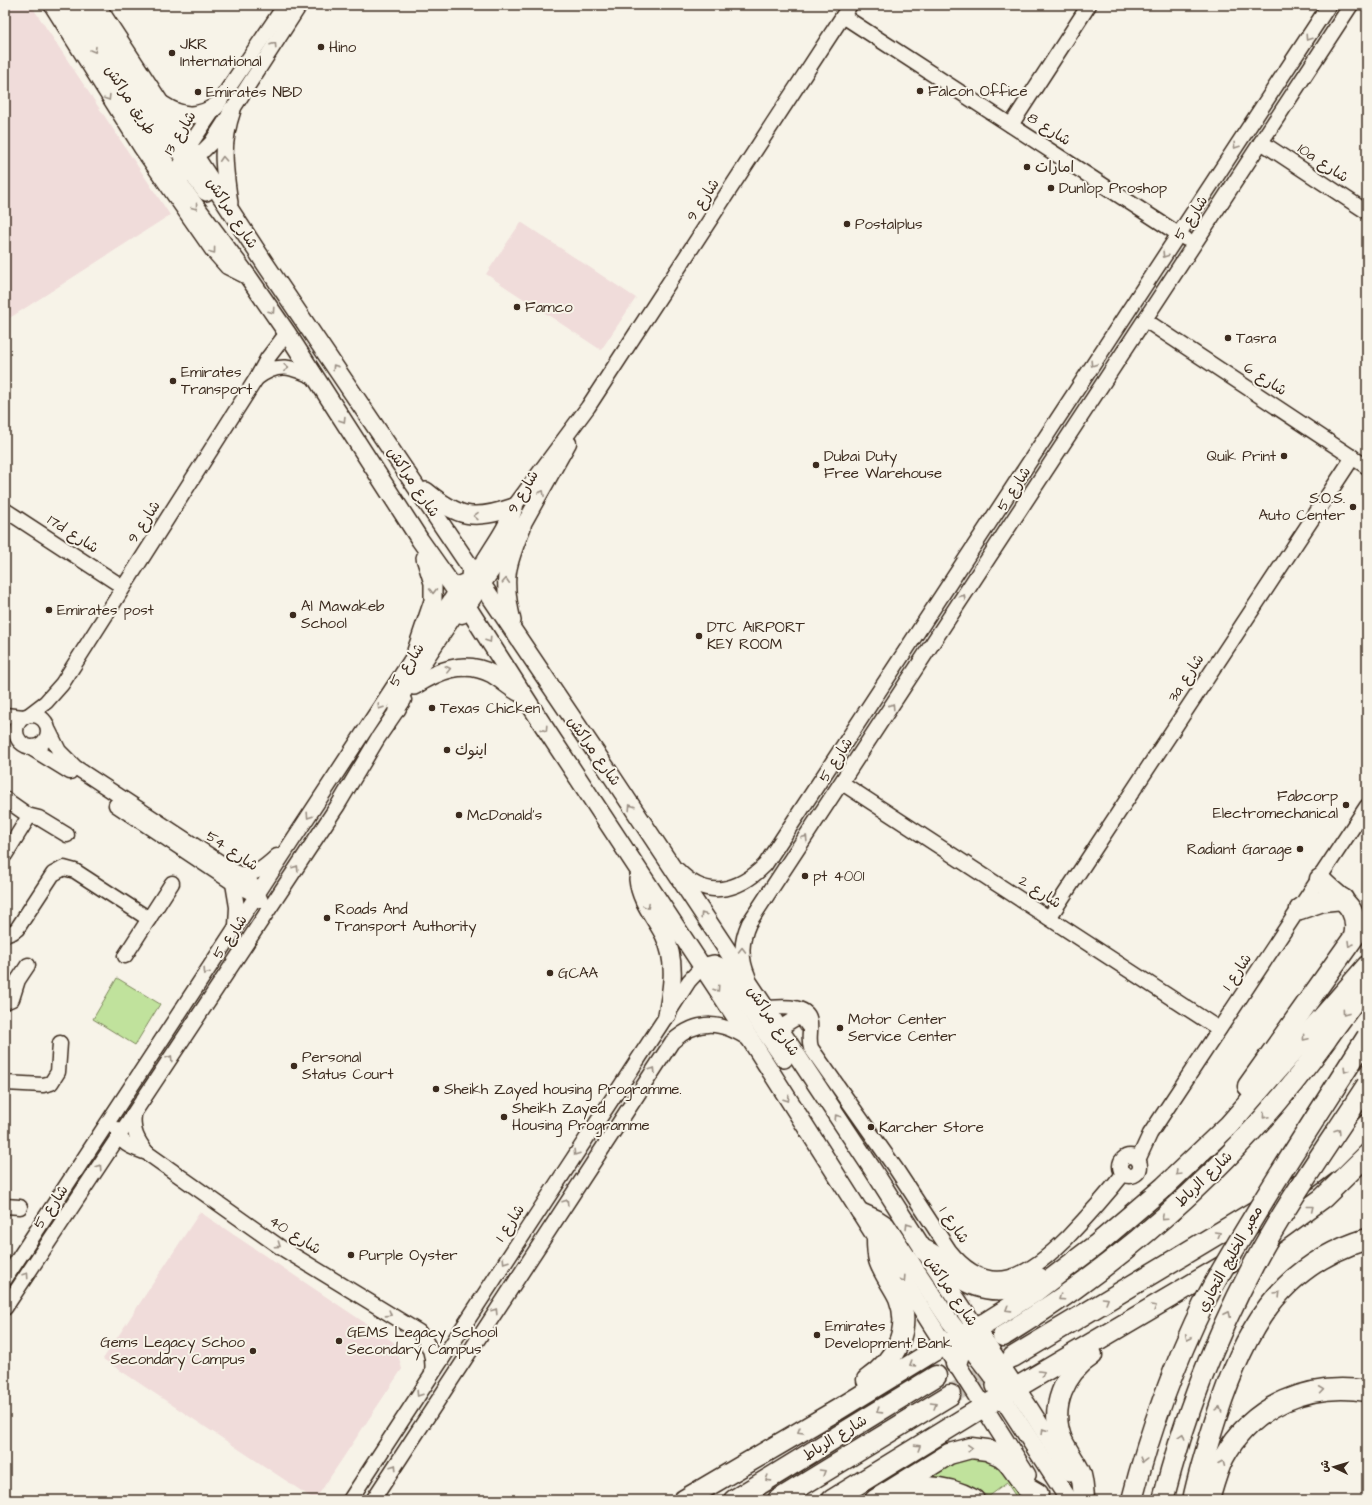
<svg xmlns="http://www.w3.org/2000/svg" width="1372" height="1505" font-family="'Architects Daughter','Playpen Sans Arabic',sans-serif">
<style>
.built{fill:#f0dcda}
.green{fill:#c0e29c;stroke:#7e865d}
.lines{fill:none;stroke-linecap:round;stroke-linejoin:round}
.highway-tunnel{stroke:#d1cbc0;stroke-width:20;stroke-dasharray:20 10;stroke-linecap:butt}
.minor-casing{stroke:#3b2a1e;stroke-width:17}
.major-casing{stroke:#3b2a1e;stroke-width:20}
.highway-casing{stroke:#3b2a1e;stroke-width:23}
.minor{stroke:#f7f3e8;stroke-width:14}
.major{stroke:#f7f3e8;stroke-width:17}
.highway{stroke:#f7f3e8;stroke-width:20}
.highway-bridge-casing{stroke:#3b2a1e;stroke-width:23;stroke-linecap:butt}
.highway-bridge{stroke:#f7f3e8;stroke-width:20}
.oneway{stroke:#998e83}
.poi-dot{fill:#3b2a1e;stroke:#f7f3e8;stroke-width:1.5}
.labels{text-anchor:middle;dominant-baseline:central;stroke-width:4;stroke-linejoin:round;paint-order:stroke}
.poi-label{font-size:15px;fill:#3b2a1e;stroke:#f7f3e8;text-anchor:start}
.street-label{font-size:15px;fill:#3b2a1e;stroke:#f7f3e8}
</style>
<rect width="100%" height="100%" fill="#f7f3e8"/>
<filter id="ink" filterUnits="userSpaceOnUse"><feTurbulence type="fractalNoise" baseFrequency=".025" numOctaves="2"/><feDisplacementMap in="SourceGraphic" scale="8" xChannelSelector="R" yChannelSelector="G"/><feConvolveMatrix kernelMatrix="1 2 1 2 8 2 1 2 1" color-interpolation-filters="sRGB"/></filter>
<g filter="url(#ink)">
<g class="built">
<path d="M16,5H31L170,215L5,321V12Z"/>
<path d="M521,222L636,298L601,350L486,274Z"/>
<path d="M200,1212L395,1343L402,1369L315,1500L103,1359Z"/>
</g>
<g class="green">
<path d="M117,978L160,1004L135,1045L93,1019Z"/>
<path d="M974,1457L993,1464L1006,1477L1021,1500H1018L1007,1483L988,1497C972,1485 955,1479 935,1477L933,1473L960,1458Z"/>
</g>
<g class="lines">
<path class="highway-tunnel" d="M950,1395L1005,1362"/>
<defs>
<g id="minor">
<path d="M51,5L141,148L212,250L227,267L249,278"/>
<path d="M843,16L1186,239"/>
<path d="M1011,125L1089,5"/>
<path d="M1261,142L1367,212"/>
<path d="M195,155L204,150L211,143L300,5"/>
<path d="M176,180L180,166L189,146L285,5"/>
<path d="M1145,320L1367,467"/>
<path d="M257,378C279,361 292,367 316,378"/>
<path d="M5,510L123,587"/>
<path d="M507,516L588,407L850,5"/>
<path d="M462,616L522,527L569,443"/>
<circle cx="32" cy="731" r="16"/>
<path d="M5,715L24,717"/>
<path d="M29,715L46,702L62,684L256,379L267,359L287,333"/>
<path d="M49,731L59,751L75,767L249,881L255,888L261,901"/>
<path d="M31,748L70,772"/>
<path d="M842,783L1219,1029"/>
<path d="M5,799L25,813L28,818L5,855"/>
<path d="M116,805L233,883L250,892"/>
<path d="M27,815L39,818L67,835"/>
<path d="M678,870C706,900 738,892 765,865L1329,5"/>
<path d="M237,874C255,876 264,868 277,856"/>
<path d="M233,883L237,907L236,926"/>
<path d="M1049,918L1353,457"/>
<path d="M5,935L13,932L17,929L53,874L64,868L75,871L149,919"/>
<path d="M125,956L172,883"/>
<path d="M748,976C740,957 741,941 749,923L1351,5"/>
<path d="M5,1002L12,999L18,980L28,965"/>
<path d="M764,1008C777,1008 809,1002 810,1023C811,1032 808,1039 811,1048L896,1169L949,1250C990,1302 1030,1275 1067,1238C1087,1217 1106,1196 1124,1173"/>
<path d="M778,1029L796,1018L803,1019L809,1027"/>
<path d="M5,1083L43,1085L51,1083L58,1072L60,1043"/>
<path d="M134,1114C132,1131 137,1140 147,1153"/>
<path d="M117,1129C120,1145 133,1148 147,1153L280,1247L419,1332C430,1345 434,1356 432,1374"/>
<circle cx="1130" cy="1166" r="10"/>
<path d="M1138,1160L1150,1134L1367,806"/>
<path d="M5,1206L20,1207"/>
<path d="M5,1279L462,582"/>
<path d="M5,1308L338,805L378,738L404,700"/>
<path d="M350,1500L667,1015L689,981L702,967"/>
<path d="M373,1500L672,1042C698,1018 722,1021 750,1040"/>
</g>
<g id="major">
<path d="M67,5L176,180L249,278L287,333L420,540L468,608L541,722L752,1042L1027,1475"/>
<path d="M96,5L266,265L611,775L873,1170L924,1250L1030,1409L1070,1472"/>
<path d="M86,15L171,144L180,152L195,155"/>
<path d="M163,105C181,117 198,119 216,106"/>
<path d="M180,186L179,181L181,174L187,171L191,172L206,192"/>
<path d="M229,203C224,168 220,145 232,110"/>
<path d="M426,491C459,518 473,521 514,507"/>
<path d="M473,585C483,557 506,536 514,507"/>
<path d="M512,621C502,579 506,566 522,527"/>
<path d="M416,651L433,601V583L425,558"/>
<path d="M414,686C438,671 464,659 492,674C502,680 510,688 520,693"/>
<path d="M397,709L402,693L463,601L469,585L471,568"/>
<path d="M638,879C640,901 655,917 664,935C677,961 672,988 667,1015"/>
<path d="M702,967L714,964L721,967L784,1059"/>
<path d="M859,1211L877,1219L886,1225L949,1320L992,1376L999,1381L1016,1388"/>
<path d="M995,1386L1069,1500"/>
</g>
<g id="highway">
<path d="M1300,909L1323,901L1343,899"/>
<path d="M1248,1086L1354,937C1361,904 1337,899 1320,879"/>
<path d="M924,1250C942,1258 943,1266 958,1276C982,1294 1013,1293 1039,1278"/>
<path d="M1003,1336C1028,1320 1054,1304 1078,1286C1173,1217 1257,1135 1326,1040C1339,1021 1354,1003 1366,983"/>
<path d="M1013,1357L1299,1185L1331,1161L1367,1125"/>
<path d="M956,1364L962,1345L973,1331"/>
<path d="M867,1380C894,1361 912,1331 899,1298C893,1285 883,1273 879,1260C877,1253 877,1245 877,1239"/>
<path d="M896,1492C924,1483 949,1486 974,1500"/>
<path d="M1084,1497C1083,1489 1083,1480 1080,1472C1075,1461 1067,1451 1062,1440C1049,1408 1064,1373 1092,1355"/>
<path d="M684,1500L839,1409L932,1352L987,1322L1033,1293L1096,1245L1164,1187L1229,1125L1367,966"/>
<path d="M734,1500L936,1376"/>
<path d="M778,1500L950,1395"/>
<path d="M832,1500L975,1412L1257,1246L1323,1198L1367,1155"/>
<path d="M875,1500L949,1454L971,1448L987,1450L1001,1456L1007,1461L1026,1487L1038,1494"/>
<path d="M1193,1500C1199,1471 1208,1443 1217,1415C1244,1332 1278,1266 1367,1239"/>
<path d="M1209,1500C1213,1486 1217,1470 1224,1457C1253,1404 1310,1382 1367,1391"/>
</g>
</defs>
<use href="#minor" class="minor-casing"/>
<use href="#major" class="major-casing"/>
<use href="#highway" class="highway-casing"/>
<use href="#minor" class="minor"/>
<use href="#major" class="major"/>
<use href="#highway" class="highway"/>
<defs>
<g id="highway-bridge">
<path d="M1132,1500C1150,1430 1174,1364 1206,1299C1222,1268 1241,1238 1259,1208C1294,1150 1331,1094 1367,1037"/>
<path d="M1163,1500C1184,1417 1214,1339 1254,1264C1287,1202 1329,1144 1367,1085"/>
</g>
</defs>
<use href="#highway-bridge" class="highway-bridge-casing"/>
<use href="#highway-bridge" class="highway-bridge"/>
</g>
<defs><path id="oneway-chevron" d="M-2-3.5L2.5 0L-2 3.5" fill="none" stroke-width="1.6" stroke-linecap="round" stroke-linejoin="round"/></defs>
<g class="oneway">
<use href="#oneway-chevron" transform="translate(1308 38) rotate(124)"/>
<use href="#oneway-chevron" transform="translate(274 45) rotate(-57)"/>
<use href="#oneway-chevron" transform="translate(94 50) rotate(59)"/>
<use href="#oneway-chevron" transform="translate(108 98) rotate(58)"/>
<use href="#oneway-chevron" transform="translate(1236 146) rotate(123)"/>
<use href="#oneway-chevron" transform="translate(223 159) rotate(-93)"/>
<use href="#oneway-chevron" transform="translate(195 207) rotate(53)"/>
<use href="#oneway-chevron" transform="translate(213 251) rotate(53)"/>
<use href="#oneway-chevron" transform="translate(1165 255) rotate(123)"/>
<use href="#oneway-chevron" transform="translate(272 311) rotate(56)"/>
<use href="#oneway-chevron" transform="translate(1093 364) rotate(123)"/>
<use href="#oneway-chevron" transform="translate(335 367) rotate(-124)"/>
<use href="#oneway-chevron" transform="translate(286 368) rotate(2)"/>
<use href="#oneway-chevron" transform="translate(343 420) rotate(58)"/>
<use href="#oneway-chevron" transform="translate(542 493) rotate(-61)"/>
<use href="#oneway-chevron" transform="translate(476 516) rotate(-179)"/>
<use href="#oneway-chevron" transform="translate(506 581) rotate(-87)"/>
<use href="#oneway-chevron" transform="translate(433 591) rotate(89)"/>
<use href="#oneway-chevron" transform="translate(963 597) rotate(-57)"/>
<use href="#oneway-chevron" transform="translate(489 640) rotate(57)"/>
<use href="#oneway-chevron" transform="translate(448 669) rotate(-14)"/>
<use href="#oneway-chevron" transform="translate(892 706) rotate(-57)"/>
<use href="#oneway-chevron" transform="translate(380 707) rotate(123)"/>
<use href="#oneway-chevron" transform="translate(545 729) rotate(56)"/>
<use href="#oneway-chevron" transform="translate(631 807) rotate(-123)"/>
<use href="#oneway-chevron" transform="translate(309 816) rotate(123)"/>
<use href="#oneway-chevron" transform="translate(805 838) rotate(-57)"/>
<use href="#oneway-chevron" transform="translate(296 868) rotate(-57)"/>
<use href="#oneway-chevron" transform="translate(647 906) rotate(62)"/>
<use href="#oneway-chevron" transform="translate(703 915) rotate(-124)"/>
<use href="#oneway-chevron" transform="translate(1350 944) rotate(121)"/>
<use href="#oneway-chevron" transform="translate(742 950) rotate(-89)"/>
<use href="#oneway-chevron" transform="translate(206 972) rotate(123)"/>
<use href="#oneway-chevron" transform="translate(717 989) rotate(56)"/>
<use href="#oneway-chevron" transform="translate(1345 1013) rotate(126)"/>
<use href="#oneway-chevron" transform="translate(1305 1038) rotate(130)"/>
<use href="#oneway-chevron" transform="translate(170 1058) rotate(-57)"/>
<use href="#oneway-chevron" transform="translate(653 1070) rotate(-57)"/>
<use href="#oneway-chevron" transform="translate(1346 1070) rotate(123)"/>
<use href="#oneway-chevron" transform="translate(787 1099) rotate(57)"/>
<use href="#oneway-chevron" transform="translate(1265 1116) rotate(131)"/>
<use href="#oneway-chevron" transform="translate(837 1117) rotate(-124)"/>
<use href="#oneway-chevron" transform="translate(1338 1131) rotate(-57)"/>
<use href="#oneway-chevron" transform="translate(576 1153) rotate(123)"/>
<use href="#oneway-chevron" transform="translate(99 1167) rotate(-56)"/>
<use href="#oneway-chevron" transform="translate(1178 1173) rotate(135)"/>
<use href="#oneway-chevron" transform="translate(566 1202) rotate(-57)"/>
<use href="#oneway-chevron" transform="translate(1311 1208) rotate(-39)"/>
<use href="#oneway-chevron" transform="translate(1164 1218) rotate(138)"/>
<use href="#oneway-chevron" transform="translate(908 1226) rotate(-122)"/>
<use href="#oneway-chevron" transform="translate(1218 1234) rotate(-30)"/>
<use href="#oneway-chevron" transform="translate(278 1245) rotate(34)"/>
<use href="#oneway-chevron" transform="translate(505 1261) rotate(123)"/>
<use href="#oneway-chevron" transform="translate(26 1275) rotate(-56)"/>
<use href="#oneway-chevron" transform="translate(903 1279) rotate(57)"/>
<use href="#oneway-chevron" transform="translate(1278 1294) rotate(-46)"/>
<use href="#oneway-chevron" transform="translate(1061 1298) rotate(146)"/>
<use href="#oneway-chevron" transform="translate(1106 1300) rotate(-31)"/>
<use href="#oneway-chevron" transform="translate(1154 1307) rotate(-31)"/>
<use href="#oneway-chevron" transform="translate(1008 1309) rotate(148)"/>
<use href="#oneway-chevron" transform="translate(495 1311) rotate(-57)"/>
<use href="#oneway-chevron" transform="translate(389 1314) rotate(32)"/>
<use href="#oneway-chevron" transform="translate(1228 1314) rotate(-65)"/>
<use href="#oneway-chevron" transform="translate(1188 1338) rotate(115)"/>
<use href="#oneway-chevron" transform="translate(912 1364) rotate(148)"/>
<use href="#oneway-chevron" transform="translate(1042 1373) rotate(-31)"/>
<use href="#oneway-chevron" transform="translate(1322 1390) rotate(-8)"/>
<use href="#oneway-chevron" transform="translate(419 1394) rotate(123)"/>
<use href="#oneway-chevron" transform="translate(934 1405) rotate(-31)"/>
<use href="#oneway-chevron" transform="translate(1219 1409) rotate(-72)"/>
<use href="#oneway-chevron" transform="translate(879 1411) rotate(148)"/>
<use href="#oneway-chevron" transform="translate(800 1431) rotate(150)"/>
<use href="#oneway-chevron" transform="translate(1044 1431) rotate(-122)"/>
<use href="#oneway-chevron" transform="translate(1182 1436) rotate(-72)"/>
<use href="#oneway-chevron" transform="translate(918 1447) rotate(-32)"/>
<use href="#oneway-chevron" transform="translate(970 1448) rotate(-4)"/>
<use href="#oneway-chevron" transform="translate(1143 1460) rotate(105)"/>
<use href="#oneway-chevron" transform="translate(1222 1463) rotate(-67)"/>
<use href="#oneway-chevron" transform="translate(394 1467) rotate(-57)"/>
<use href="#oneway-chevron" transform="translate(823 1472) rotate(-31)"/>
<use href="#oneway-chevron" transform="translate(768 1479) rotate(148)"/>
</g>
</g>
<g class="poi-dot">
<circle cx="321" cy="47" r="4"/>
<circle cx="172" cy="53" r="4"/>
<circle cx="920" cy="91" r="4"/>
<circle cx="198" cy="92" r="4"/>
<circle cx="1027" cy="167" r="4"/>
<circle cx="1051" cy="188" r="4"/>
<circle cx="847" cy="224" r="4"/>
<circle cx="517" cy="307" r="4"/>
<circle cx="1228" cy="338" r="4"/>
<circle cx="173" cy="381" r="4"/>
<circle cx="1284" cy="456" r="4"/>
<circle cx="816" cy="465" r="4"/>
<circle cx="1353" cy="507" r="4"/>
<circle cx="49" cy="610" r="4"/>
<circle cx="293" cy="615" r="4"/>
<circle cx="699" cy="636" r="4"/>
<circle cx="432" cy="708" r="4"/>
<circle cx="447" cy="750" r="4"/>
<circle cx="1346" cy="805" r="4"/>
<circle cx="459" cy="815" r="4"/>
<circle cx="1300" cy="849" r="4"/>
<circle cx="805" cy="876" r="4"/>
<circle cx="327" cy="918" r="4"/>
<circle cx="550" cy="973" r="4"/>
<circle cx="840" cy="1028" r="4"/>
<circle cx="294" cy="1066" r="4"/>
<circle cx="436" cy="1089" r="4"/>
<circle cx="504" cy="1117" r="4"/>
<circle cx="871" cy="1127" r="4"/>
<circle cx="351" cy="1255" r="4"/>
<circle cx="817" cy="1335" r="4"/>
<circle cx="339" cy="1341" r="4"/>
<circle cx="253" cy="1351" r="4"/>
</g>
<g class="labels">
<g class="poi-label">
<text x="180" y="44">JKR<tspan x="180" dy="17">International</tspan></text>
<text x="329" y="47">Hino</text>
<text x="928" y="91">Falcon Office</text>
<text x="206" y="92">Emirates NBD</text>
<text x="1035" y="167">امارات</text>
<text x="1059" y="188">Dunlop Proshop</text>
<text x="855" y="224">Postalplus</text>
<text x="525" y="307">Famco</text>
<text x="1236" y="338">Tasra</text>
<text x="181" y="372">Emirates<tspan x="181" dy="17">Transport</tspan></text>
<text x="824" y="456">Dubai Duty<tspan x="824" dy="17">Free Warehouse</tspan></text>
<text x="1276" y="456" text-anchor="end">Quik Print</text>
<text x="1345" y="498" text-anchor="end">S.O.S.<tspan x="1345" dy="17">Auto Center</tspan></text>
<text x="301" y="606">Al Mawakeb<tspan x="301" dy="17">School</tspan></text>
<text x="57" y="610">Emirates post</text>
<text x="707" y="627">DTC AIRPORT<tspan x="707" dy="17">KEY ROOM</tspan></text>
<text x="440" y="708">Texas Chicken</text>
<text x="455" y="750">اينوك</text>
<text x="1338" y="796" text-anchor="end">Fabcorp<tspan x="1338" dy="17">Electromechanical</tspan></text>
<text x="467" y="815">McDonald's</text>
<text x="1292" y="849" text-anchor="end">Radiant Garage</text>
<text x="813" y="876">pt 4001</text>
<text x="335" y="909">Roads And<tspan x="335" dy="17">Transport Authority</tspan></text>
<text x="558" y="973">GCAA</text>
<text x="848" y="1019">Motor Center<tspan x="848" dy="17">Service Center</tspan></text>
<text x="302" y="1057">Personal<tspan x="302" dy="17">Status Court</tspan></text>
<text x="444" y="1089">Sheikh Zayed housing Programme.</text>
<text x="512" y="1108">Sheikh Zayed<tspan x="512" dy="17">Housing Programme</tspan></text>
<text x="879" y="1127">Karcher Store</text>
<text x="359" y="1255">Purple Oyster</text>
<text x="825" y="1326">Emirates<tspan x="825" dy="17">Development Bank</tspan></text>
<text x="347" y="1332">GEMS Legacy School<tspan x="347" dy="17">Secondary Campus</tspan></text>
<text x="245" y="1342" text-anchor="end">Gems Legacy Schoo<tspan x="245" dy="17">Secondary Campus</tspan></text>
</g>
<g class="street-label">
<text transform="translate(130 100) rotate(57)">طريق مراكش</text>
<text transform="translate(1049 129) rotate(33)">شارع 8</text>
<text transform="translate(180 133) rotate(-59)">شارع 13</text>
<text transform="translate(1323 163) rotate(34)">10a شارع</text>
<text transform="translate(703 200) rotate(-57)">شارع 9</text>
<text transform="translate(232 213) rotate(57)">شارع مراكش</text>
<text transform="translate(1191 218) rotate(-57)">شارع 5</text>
<text transform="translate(1265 379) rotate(33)">شارع 6</text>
<text transform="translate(413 482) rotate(56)">شارع مراكش</text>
<text transform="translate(1014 489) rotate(-57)">شارع 5</text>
<text transform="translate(523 492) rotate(-60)">شارع 9</text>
<text transform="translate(144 522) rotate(-57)">شارع 9</text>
<text transform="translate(73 534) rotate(33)">17d شارع</text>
<text transform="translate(407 665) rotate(-55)">شارع 5</text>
<text transform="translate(1186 678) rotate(-57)">3a شارع</text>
<text transform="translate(594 751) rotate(55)">شارع مراكش</text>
<text transform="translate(836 760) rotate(-57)">شارع 5</text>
<text transform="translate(232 851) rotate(34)">شارع 54</text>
<text transform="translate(1040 892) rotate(33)">شارع 2</text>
<text transform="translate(230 937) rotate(-56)">شارع 5</text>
<text transform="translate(1237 972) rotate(-56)">شارع 1</text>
<text transform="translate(773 1021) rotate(56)">شارع مراكش</text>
<text transform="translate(1204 1179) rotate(-44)">شارع الرباط</text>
<text transform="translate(51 1207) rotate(-56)">شارع 5</text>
<text transform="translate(510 1223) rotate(-57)">شارع 1</text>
<text transform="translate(954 1225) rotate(56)">شارع 1</text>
<text transform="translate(295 1235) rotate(33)">شارع 40</text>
<text transform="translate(1230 1259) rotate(-61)">معبر الخليج التجاري</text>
<text transform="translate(951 1291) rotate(56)">شارع مراكش</text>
<text transform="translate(835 1438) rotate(-32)">شارع الرباط</text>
</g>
</g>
<rect width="1372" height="1505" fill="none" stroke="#f7f3e8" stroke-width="20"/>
<rect x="10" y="10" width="1352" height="1485" fill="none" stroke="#3b2a1e" stroke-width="1.5" filter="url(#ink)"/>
<g transform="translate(1334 1467) rotate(275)" stroke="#f7f3e8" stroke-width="3" paint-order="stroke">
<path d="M0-3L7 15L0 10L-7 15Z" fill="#3b2a1e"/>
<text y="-6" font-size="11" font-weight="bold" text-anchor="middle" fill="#3b2a1e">ش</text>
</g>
</svg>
